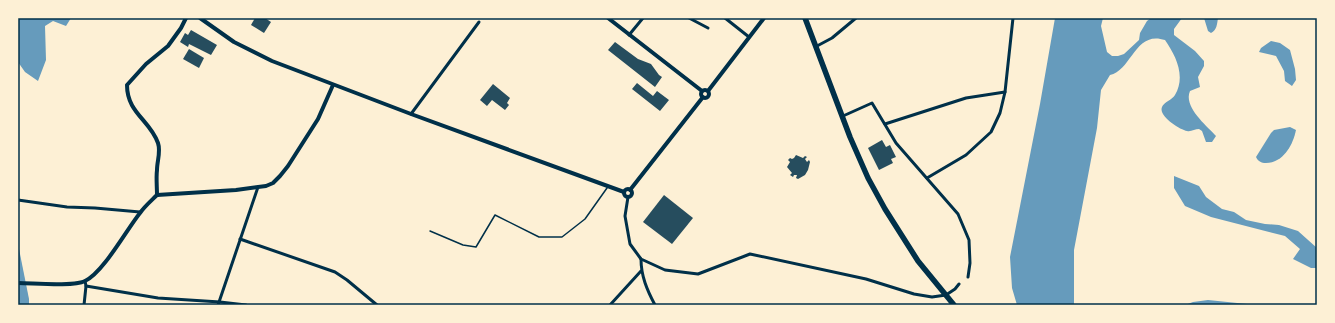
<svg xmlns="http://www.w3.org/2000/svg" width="1335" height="323" font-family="'Open Sans',sans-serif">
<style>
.water{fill:#669bbc}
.building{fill:#264d5e}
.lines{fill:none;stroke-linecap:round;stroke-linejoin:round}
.service{stroke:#003049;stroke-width:1.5}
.minor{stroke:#003049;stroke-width:3}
.tertiary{stroke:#003049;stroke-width:4}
.trunk{stroke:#003049;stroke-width:5.5}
.neatline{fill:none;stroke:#003049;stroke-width:1.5}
</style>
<rect width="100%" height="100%" fill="#fdf0d5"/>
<g class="water">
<path d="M18,18H71L66,26L53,21L45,26L46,60L38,81L25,72L18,62Z"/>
<path d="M1055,18H1103L1101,26L1107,52L1112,56H1118L1124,54L1139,40L1140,33L1147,21L1151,18H1182L1174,29V35L1195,51L1204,61V66L1198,77L1200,87L1190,91C1183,107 1207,126 1216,136L1212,142H1206L1202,131L1199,129C1195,129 1191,132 1187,131C1180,130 1158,116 1162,107C1164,102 1172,100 1175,95C1186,76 1176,56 1165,40C1135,30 1132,70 1110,75L1101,90L1097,128L1074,250V305H1017L1012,288L1010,257L1040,104Z"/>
<path d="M1204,18H1218C1217,24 1217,30 1211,33L1208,31Z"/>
<path d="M1271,41L1280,43L1290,50L1295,69L1296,80L1292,86L1285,81L1284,71L1276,56L1259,52L1261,48Z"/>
<path d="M1290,127L1296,130C1293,145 1283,163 1266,163C1261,163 1258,161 1256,157L1271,133L1274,130Z"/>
<path d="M1174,176L1199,186L1206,197L1222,209L1234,212L1246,220L1265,224L1279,225L1298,231L1317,248V268H1311L1293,259L1300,249L1285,236L1211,217L1185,206L1174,188Z"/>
<path d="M18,244L29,299V305H18Z"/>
<path d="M1208,300L1247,304L1250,305H1185L1193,302Z"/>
</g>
<g class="building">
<path d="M255,18H265L271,22L264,33L251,25Z"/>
<path d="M191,30L217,45L211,55L189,44L188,47L180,42L185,33L188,35Z"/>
<path d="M615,42L638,59L651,64L659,75L662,77L655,87L608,50Z"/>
<path d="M189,49L204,58L199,68L183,59Z"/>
<path d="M637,83L653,96L657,91L669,100L660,111L632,89Z"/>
<path d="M493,84L510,98L507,103L509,105L505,110L492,100L487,106L480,100Z"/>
<path d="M882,140L886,147L890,145L896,157L891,159L893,163L879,170L868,148Z"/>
<path d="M796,155L803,158L805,156L807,157L805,159L807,162L809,160L810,162L808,170L805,175L798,179L796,178L797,175H794L793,177L790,175L792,173L787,167L790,162L788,160L790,158L792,159L794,158Z"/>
<path d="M664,195L693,218L672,244L643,222Z"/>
</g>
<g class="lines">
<path class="service" d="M430,231L463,245L476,247L495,215L539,237H562L585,219L607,188"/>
<g class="minor">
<path d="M689,18L708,28"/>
<path d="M725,18L749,37"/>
<path d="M629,35L643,18"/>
<path d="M817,46L832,38L856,18"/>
<path d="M411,114L479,22"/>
<path d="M843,116L872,103L896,143L958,214L969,240L970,263L968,277"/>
<path d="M885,124L966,98L1005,92"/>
<path d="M927,178L966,155L991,132L1000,113L1005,92L1013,18"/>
<path d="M628,197L625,216L630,244L641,259L665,270L698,274L750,254L866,279L914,294L932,297L946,295L955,289L959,284"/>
<path d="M18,200L67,207L95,208L140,212"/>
<path d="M240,239L335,272L347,280L377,305"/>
<path d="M641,259C641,276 647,290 655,305"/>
<path d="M86,286L158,298L220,302L246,305"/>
<path d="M84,305L86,286L85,281"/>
<path d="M218,305L258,187"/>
<path d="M610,305L641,271"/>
</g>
<g class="tertiary">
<path d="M200,18L234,42L272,61L411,114L624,192"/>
<path d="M608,18L702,91"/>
<circle cx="705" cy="94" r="4"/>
<path d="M708,91L764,18"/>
<circle cx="628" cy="193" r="4"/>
<path d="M630,190L703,97"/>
<path d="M157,195L236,190L266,186L273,183L280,176L288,166L318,119L333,85"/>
<path d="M157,195C157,187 156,178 157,170C157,161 161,152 158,143C150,120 127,113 127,85L146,64L168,46L181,28L186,18"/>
<path d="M18,283C33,283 73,287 85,281C103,273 127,229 140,213C145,206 151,201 157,195"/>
</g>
<path class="trunk" d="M805,18L850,137L868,178L885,209L918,261L954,305"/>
</g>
<rect width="1335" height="323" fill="none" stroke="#fdf0d5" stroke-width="38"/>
<rect x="19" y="19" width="1297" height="285" class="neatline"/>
</svg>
